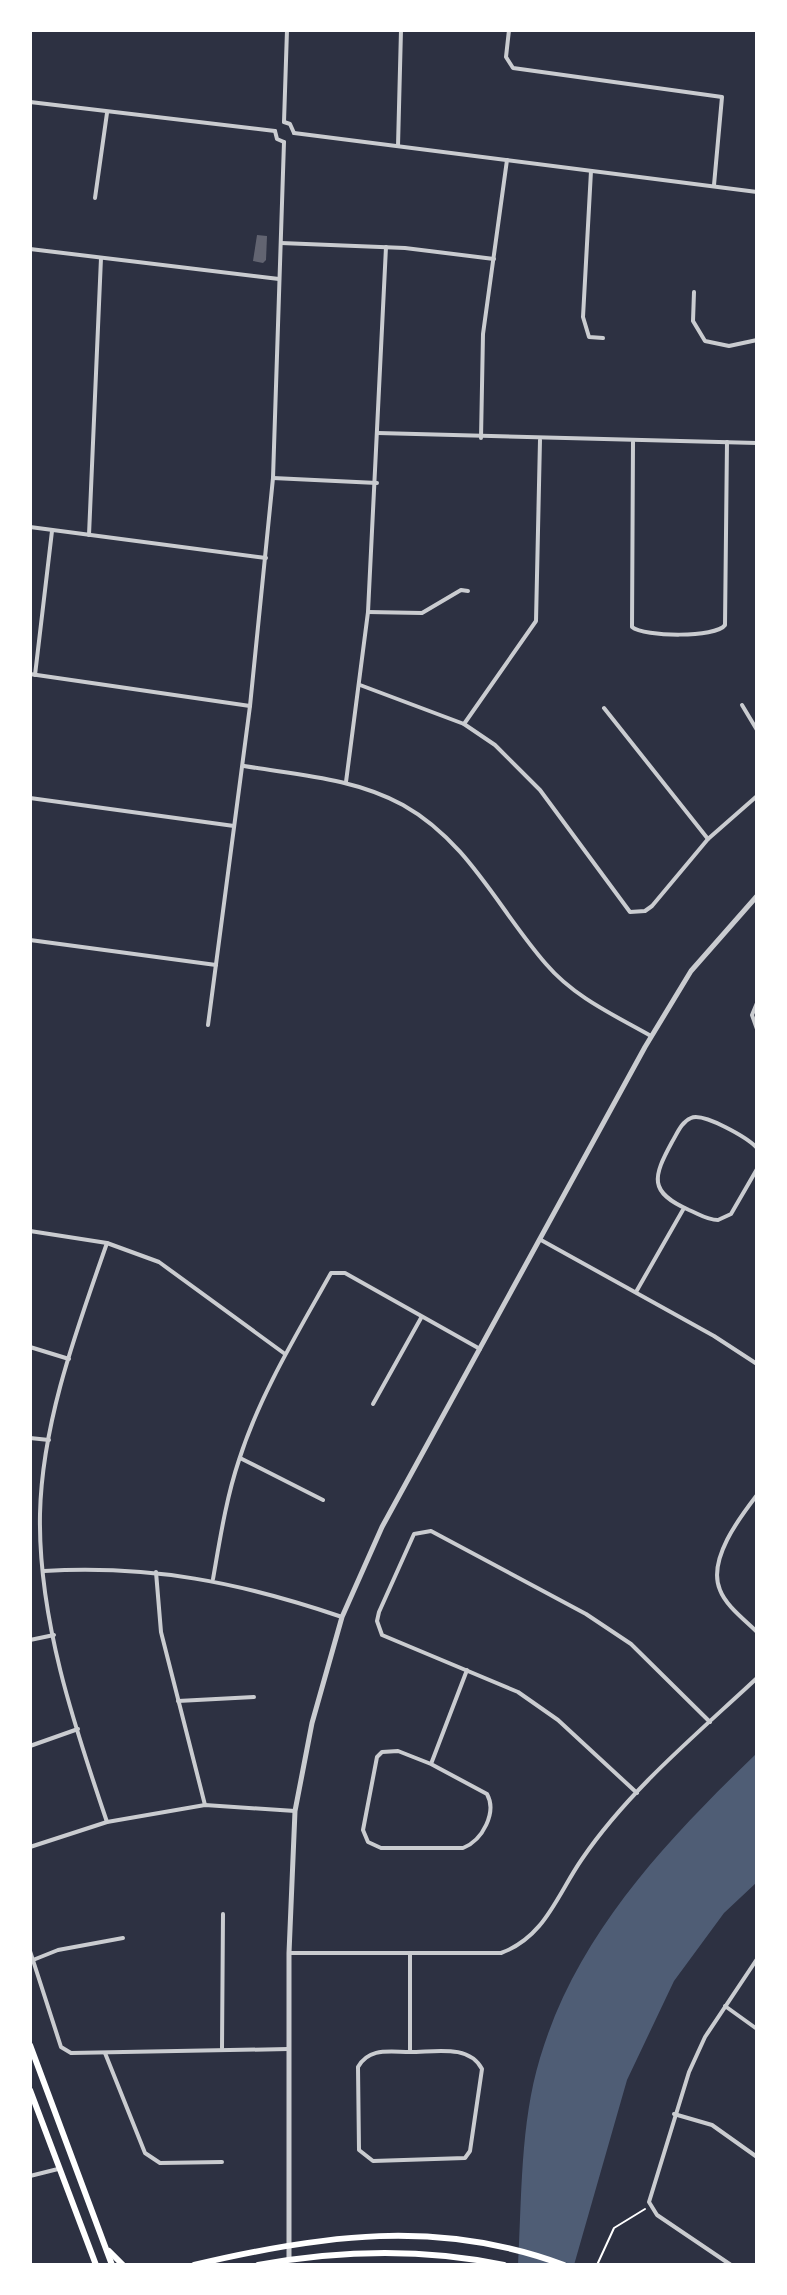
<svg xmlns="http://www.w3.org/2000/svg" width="787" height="2295" font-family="'Public Sans',sans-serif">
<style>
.water{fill:#4f5d75}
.building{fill:#626471}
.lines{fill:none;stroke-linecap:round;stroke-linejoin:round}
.path{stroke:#fff;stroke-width:2}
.minor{stroke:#caccd0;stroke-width:4}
.tertiary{stroke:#caccd0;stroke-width:5}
.secondary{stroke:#fff;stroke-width:6}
</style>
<rect width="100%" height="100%" fill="#2d3142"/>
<path class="water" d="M757,1753V1882L724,1913L674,1981L627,2080L574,2265H518C522,2197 520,2124 540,2058C577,1934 666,1841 757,1753Z"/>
<path class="building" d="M257,235L267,236L266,260L263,263L253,261Z"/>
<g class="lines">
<path class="path" d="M597,2265L614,2228L645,2209"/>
<g class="minor">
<path d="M509,30L506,57L513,68L722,97L714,185"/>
<path d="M30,102L275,131"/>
<path d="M284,122L287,30"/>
<path d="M284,122L290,124L294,133"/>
<path d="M275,131L277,139L284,142"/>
<path d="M294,133L757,192"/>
<path d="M398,146L401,30"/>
<path d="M591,171L583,317L589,337L603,338"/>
<path d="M95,198L107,113"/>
<path d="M281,243L405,248L494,259"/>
<path d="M30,249L279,279"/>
<path d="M694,292L693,321L705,341L729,346L757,340"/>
<path d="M378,433L757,443"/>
<path d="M481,438L483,334L507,160"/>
<path d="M633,442L632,627C644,637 716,638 725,625L727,442"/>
<path d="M273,478L377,483"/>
<path d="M30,527L266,558"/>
<path d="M89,535L101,258"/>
<path d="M368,612L422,613L461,590L468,591"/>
<path d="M30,674L250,706"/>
<path d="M35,675L52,531"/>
<path d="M360,685L464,724L495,745L540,790L630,912L645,911L652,906L708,839L757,796"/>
<path d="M742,705L757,730"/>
<path d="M604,708L708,839"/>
<path d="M464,724L536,621L540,440"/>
<path d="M244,766C298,775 354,778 403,805C469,842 498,909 546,964C574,997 614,1015 651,1036"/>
<path d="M346,782L368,612L386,247"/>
<path d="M30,798L234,826"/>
<path d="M30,940L216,965"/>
<path d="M757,1003L752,1015L757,1029"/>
<path d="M208,1025L250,706L273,478L284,142"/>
<path d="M757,1148C748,1138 703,1112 691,1118C681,1122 677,1134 672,1142C653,1177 648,1192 689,1210C699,1214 707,1220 718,1220L731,1214L757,1169"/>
<path d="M30,1231L107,1243L159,1262L285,1354"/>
<path d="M541,1240L714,1336L757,1364"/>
<path d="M636,1292L684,1208"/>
<path d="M30,1347L69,1359"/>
<path d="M373,1404L421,1318"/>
<path d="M30,1438L49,1440"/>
<path d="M240,1458L323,1500"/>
<path d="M757,1495C740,1517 707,1560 720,1590C726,1606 745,1620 757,1632"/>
<path d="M44,1571C152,1565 239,1582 342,1617"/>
<path d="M156,1572L161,1632L205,1805"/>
<path d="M213,1579C220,1539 226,1499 239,1460C260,1394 297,1334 331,1273H345L480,1349"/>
<path d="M30,1640L54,1635"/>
<path d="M178,1701L254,1697"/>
<path d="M30,1746L78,1729"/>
<path d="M431,1764L398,1751L382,1752L377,1757L363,1830L368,1842L381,1848H463C483,1840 497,1812 487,1794L431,1764L467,1670"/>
<path d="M637,1793L558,1720L518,1692L382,1635L377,1621L379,1612L414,1534L431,1531L586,1614L631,1644L710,1722"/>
<path d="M107,1822C74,1725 38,1618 40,1514C42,1422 77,1329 107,1243"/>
<path d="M30,1847L107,1822L205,1805L295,1811"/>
<path d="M30,1951L61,2047L71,2053L288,2049"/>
<path d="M289,1953H501C545,1937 557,1895 582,1859C629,1790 697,1734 757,1678"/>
<path d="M33,1960L58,1950L123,1938"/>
<path d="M725,2006L757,2029"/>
<path d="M222,2048L223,1914"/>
<path d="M410,2052C390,2052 369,2047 358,2067L359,2150L373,2161L465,2158L470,2151L482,2069C469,2044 435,2052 410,2052V1953"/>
<path d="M105,2053L145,2153L160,2163L222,2162"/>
<path d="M674,2114L712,2125L757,2157"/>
<path d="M30,2176L58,2169"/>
<path d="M731,2265L657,2215L649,2202L689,2072L705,2037L757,1959"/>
</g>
<path class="tertiary" d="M289,2259V1953L295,1811L312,1723L342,1617L382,1527L645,1047L691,971L757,896"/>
<g class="secondary">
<path d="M30,2045L112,2265"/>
<path d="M30,2090L96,2265"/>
<path d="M109,2251L123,2265"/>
<path d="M194,2265C320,2235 439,2218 564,2265"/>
<path d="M258,2265C340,2250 422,2248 504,2265"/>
</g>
</g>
<rect width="787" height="2295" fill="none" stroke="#ffffff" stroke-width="64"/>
</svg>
